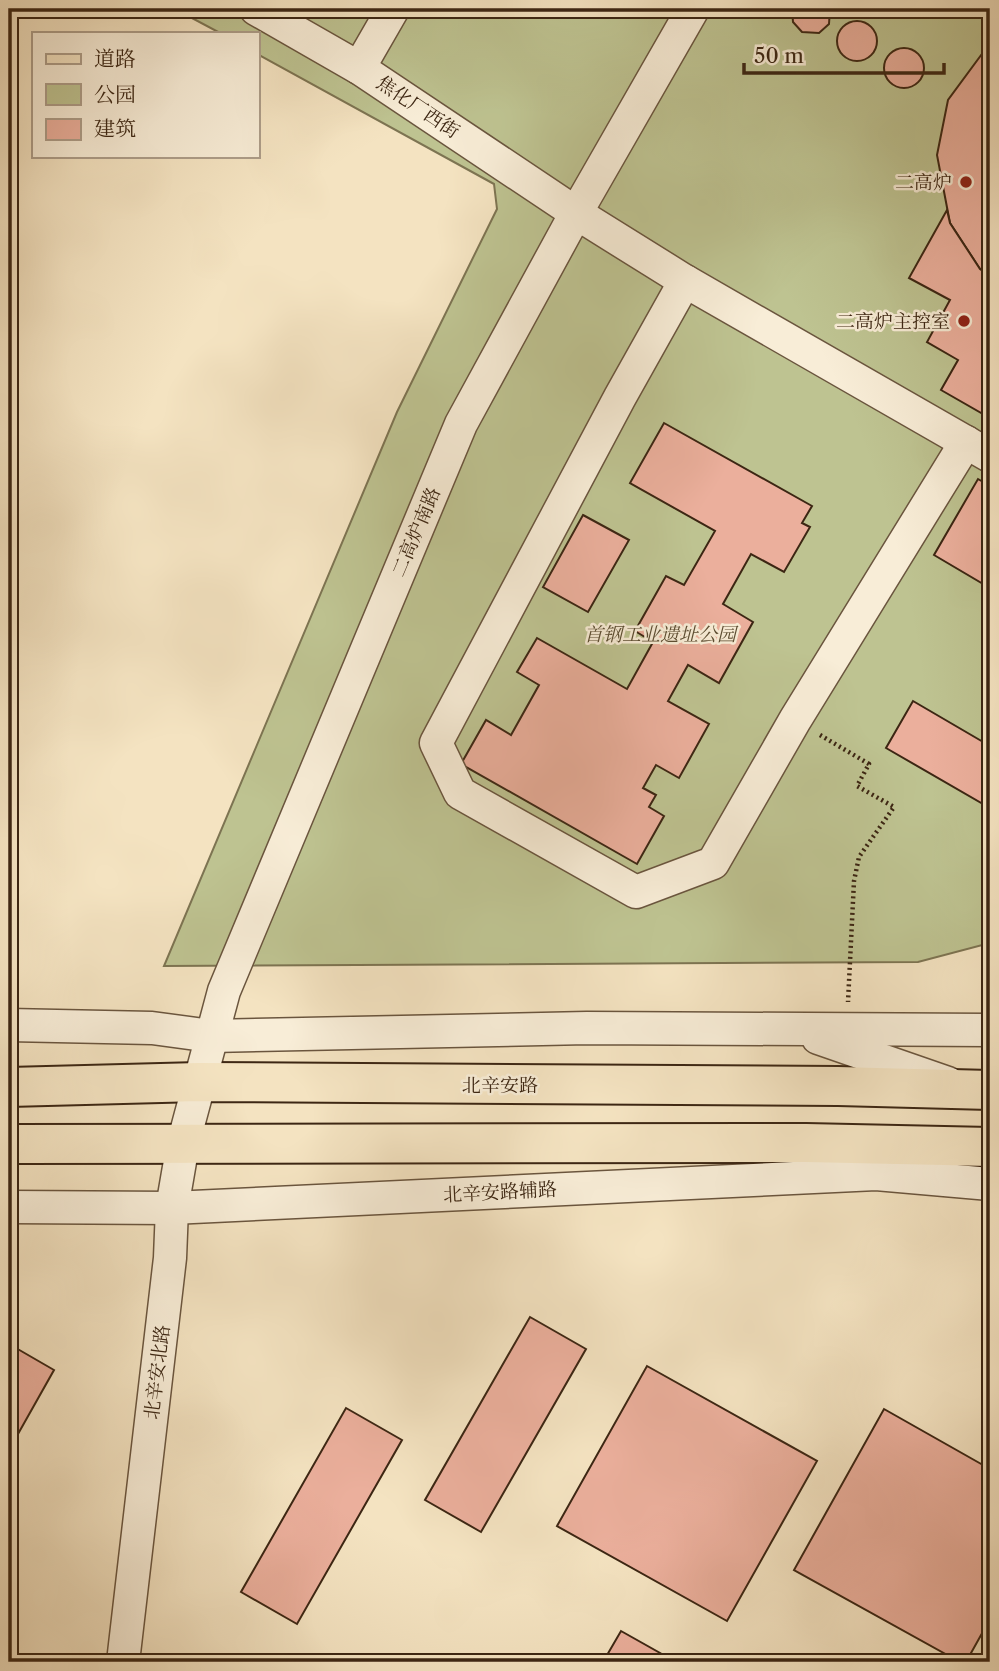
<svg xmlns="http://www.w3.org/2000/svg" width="999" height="1671" font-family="'Libre Caslon Text','Noto Serif SC',serif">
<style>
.park{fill:#bec391;stroke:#7d7452;stroke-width:2}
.building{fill:#ebaf9c;stroke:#3c2613;stroke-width:2}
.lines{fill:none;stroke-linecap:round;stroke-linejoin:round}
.minor-casing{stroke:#6a553e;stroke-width:35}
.major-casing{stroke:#3c2613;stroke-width:42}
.path{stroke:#3c2613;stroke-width:4.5;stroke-dasharray:2 3.5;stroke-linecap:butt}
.minor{stroke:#f8edd7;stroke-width:32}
.major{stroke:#f4e3c1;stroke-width:38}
.poi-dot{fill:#8f2418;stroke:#f8edd7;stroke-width:2.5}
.labels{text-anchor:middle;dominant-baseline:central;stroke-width:5;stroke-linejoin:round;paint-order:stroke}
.street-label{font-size:19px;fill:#3c2613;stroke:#f8edd7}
.poi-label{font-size:19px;fill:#3c2613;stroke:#f8edd7;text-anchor:end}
.park-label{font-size:19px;font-style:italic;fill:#5c4d32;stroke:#f8edd7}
</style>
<rect width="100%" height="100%" fill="#f4e3c1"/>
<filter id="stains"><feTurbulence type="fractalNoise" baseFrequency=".00286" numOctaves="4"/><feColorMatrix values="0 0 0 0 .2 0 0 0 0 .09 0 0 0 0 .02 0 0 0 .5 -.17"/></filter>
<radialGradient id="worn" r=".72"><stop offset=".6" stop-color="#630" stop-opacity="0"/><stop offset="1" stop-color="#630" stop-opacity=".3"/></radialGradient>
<path class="park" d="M175,9H990V943L918,962L164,966L397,412L497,209L494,184L257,54V33H220Z"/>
<g class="building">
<path d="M792,9H830L829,24L819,33L802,32L793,22Z"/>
<circle cx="857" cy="41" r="20"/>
<path d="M990,43V276L980,269L950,223L937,155L948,100Z"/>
<circle cx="904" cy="68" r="20"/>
<path d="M947,210L950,223L980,269L990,276V418L941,390L958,360L927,342L950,300L909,278Z"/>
<path d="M664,423L812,506L802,523L810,527L784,572L751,554L723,604L753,622L719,683L688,665L668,701L709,724L679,778L656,765L643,788L656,795L649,807L664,816L637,864L461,764L486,720L511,735L539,685L517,672L537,638L627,689L653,642L635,631L666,576L684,585L715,531L630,483Z"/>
<path d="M978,479L990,486V588L934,555Z"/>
<path d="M583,515L629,540L588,612L543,587Z"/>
<path d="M913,701L990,746V808L886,748Z"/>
<path d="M530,1317L586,1349L481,1532L425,1500Z"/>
<path d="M9,1344L54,1370L9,1450Z"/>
<path d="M647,1366L817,1461L727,1621L557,1526Z"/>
<path d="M346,1408L402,1440L297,1624L241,1592Z"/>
<path d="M884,1409L990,1469V1619L966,1662H960L794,1570Z"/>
<path d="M621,1631L676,1662H603Z"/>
</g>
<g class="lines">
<defs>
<g id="minor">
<path d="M256,9L359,68L576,213L685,281L990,456"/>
<path d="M359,68L393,9"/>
<path d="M685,281L620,397L436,743L460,793L636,892L713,863L795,720L966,442"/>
<path d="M9,1025L152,1028L211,1036L587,1028L990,1030"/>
<path d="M818,1038L948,1083"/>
<path d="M9,1207L172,1208L876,1174L990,1184"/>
<path d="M123,1662L170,1258L172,1208L183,1144L224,991L461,424L576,213L693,9"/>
</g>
<g id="major">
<path d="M9,1087L199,1082L838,1086L990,1090"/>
<path d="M9,1144L806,1143L990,1147"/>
</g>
</defs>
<use href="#minor" class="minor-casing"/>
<use href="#major" class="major-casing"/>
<path class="path" d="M820,735L869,764L857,786L894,807L859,857L854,881L848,1002"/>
<use href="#minor" class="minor"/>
<use href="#major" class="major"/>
</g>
<g class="poi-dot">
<circle cx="966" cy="182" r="7"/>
<circle cx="964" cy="321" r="7"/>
</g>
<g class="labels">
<g class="street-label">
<text transform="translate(418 107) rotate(34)">焦化厂西街</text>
<text transform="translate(416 532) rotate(-67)">二高炉南路</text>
<text x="500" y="1085">北辛安路</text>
<text transform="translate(500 1192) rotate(-3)">北辛安路辅路</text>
<text transform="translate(157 1372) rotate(-83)">北辛安北路</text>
</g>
<g class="poi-label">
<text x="952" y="182">二高炉</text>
<text x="950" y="321">二高炉主控室</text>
</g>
<g class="park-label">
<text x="660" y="634">首钢工业遗址公园</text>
</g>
</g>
<rect width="999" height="1671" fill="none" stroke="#f4e3c1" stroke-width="35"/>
<rect x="10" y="10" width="978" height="1650" fill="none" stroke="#3c2613" stroke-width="3.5"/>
<rect x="18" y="18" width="964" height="1636" fill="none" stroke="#3c2613" stroke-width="2"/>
<rect x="32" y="32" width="228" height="126" fill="#f8edd7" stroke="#ad9d89" stroke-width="2"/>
<rect x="46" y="54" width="35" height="10" fill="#f4e3c1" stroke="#ad9d89" stroke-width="2"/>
<text x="94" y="66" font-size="21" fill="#3c2613">道路</text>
<rect x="46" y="84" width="35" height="21" fill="#bec391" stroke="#ad9d89" stroke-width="2"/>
<text x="94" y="102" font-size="21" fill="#3c2613">公园</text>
<rect x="46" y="119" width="35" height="21" fill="#ebaf9c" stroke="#ad9d89" stroke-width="2"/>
<text x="94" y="136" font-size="21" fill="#3c2613">建筑</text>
<path d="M744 63v10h200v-10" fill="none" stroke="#3c2613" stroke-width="3.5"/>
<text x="754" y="63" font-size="21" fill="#3c2613" stroke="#f8edd7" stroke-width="5" paint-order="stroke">50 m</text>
<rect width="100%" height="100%" filter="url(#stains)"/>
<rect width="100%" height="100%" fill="url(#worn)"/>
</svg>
